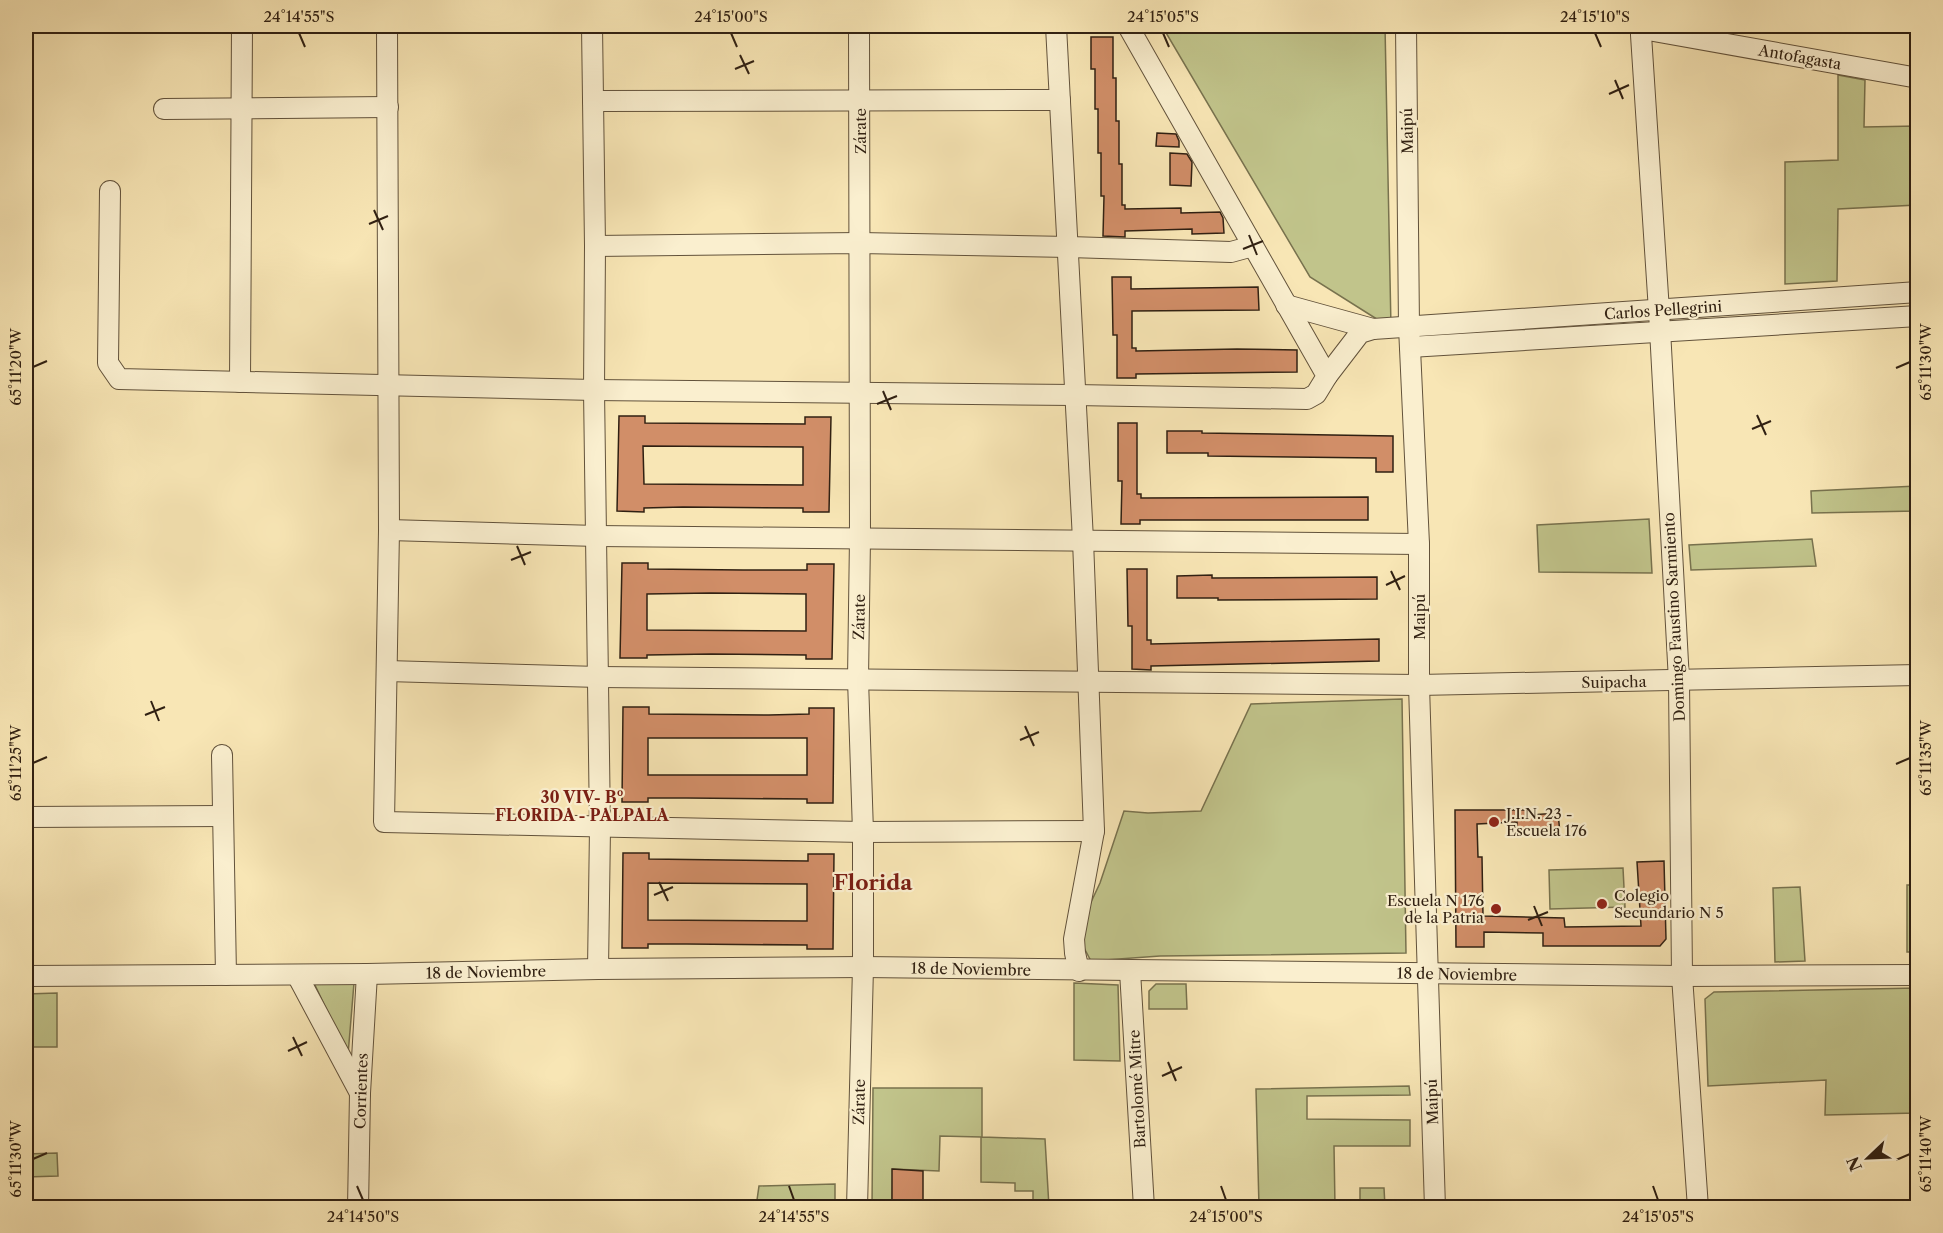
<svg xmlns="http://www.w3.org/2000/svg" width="1943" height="1233" font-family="'Libre Caslon Text',serif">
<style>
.green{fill:#c1c48b;stroke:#78724e;stroke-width:1.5}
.building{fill:#d18e68;stroke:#302012;stroke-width:1.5;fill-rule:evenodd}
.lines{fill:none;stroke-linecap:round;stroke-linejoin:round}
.minor-casing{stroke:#62523b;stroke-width:22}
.minor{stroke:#faefcf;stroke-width:20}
.ticks{fill:none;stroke:#302012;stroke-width:2}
.poi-dot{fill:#8f2418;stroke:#faefcf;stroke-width:2}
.labels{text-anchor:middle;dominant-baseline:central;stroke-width:4.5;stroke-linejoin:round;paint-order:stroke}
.street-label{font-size:15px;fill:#302012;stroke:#faefcf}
.poi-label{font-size:15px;fill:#302012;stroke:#faefcf;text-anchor:start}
.neighbourhood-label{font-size:16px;font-weight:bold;fill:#7a1f14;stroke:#faefcf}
.district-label{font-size:21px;font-weight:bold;fill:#7a1f14;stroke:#faefcf}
.neatline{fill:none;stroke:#302012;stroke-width:2}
.ticks-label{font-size:15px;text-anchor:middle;fill:#302012}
</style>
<rect width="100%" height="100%" fill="#f8e6b5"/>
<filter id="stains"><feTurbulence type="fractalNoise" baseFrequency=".00333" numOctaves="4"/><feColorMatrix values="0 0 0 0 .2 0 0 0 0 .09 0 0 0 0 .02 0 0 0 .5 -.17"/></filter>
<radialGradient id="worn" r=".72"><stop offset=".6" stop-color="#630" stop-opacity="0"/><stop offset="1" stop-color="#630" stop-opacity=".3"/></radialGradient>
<g class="green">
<path d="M1079,26H1129L1132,30L1080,32Z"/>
<path d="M1162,26H1385L1391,328L1310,277Z"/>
<path d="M1838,75L1865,80L1864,127L1917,126V205L1838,209L1837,281L1785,284V162L1838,160Z"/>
<path d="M1917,486V511L1812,513L1811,491Z"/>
<path d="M1649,519L1652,573L1539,572L1537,525Z"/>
<path d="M1812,539L1816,566L1691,570L1689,545Z"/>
<path d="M1402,699L1406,953L1160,956L1091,961L1082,944L1085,915L1100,883L1124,811L1148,813L1201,811L1251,704Z"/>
<path d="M1623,868L1625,907L1550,909L1549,870Z"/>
<rect x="1907" y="885" width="10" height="67"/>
<path d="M1800,887L1805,961L1775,962L1773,888Z"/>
<path d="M314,983H354L348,1055Z"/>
<path d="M1074,983L1118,985L1120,1061L1074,1060Z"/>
<path d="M1156,984H1186L1187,1009H1149V991Z"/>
<path d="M1917,988V1113L1825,1115L1826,1080L1708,1086L1705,999L1714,992Z"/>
<path d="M57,993V1047H26V994Z"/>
<path d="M1409,1086L1410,1095L1307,1096V1119L1410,1120V1146H1334L1335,1207H1259L1256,1089Z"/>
<path d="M873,1088H982V1137L1045,1139L1049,1207H1033V1191H1015V1183L981,1182V1137L940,1136L939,1171L893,1169L892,1207L872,1208Z"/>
<path d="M57,1153L58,1176L26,1177V1154Z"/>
<path d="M835,1184V1207H756L759,1186Z"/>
<path d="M1360,1188H1384L1385,1207H1360Z"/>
<path d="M264,1204H340V1207L264,1208Z"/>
</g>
<g class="building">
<path d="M1091,37H1113V78H1116V121H1119V164H1122V205H1125V209L1181,208V213L1220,212L1223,218L1224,233L1192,234V229L1125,231V237L1103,236L1104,196H1101V153H1098V109H1095V69H1091Z"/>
<path d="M1157,133L1176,134L1179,141V147L1156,146Z"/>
<path d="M1170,153L1187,154L1192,162L1191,186L1170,185Z"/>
<path d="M1112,277H1131V289L1258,287L1259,310L1132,311V348H1136V351L1237,349L1297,350V372L1136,374V378H1117V335H1113Z"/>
<path d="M619,416H645V423L805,424V417H831L829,512H803V508L683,507L644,508V512L617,511ZM643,446L803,447V485L644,484Z"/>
<path d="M1118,423H1137V494H1141V498L1368,497V520H1140V524H1121L1122,481H1118Z"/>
<path d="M1167,431H1202V433L1393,436V472H1376V458L1208,456V453H1167Z"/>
<path d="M622,563H648V569L743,570H807V564H834L832,659H806V655L711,654L647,655V658H620ZM710,593L806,594V631L647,630V594Z"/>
<path d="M1127,569H1147V640H1151V644L1379,639V661L1151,666V670L1132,669V626H1128Z"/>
<path d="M1212,575V578L1377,577V599L1218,600V598H1177V576Z"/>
<path d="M623,707H649V714L769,715L809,714V708H834L833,803H807V799L687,798H648V802H622ZM648,738H807V775H648Z"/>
<path d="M1455,810H1530V815L1558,813L1560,833L1517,832V822L1477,824L1478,857H1482L1483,916L1564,918L1565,927L1641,926L1637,862L1664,861L1666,939L1660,946H1543V933L1484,932V947H1456Z"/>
<path d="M623,853H649V859L808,861V854H834L833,949H807V945L687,944H648V948H622ZM648,883L807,884V921L648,920Z"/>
<path d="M892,1169L923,1171V1208H892Z"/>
</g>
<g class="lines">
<defs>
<g id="minor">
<path d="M387,26L389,530L384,822L863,832L1094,831"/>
<path d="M592,26L595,246L594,390L600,828L598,969"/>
<path d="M1056,26L1083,540L1094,831L1074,939L1075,953L1079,971"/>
<path d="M1406,26L1409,327L1419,544V685L1435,1208"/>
<path d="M593,101L1060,100"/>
<path d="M164,109L388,107"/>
<path d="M110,191L108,363L119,379L594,390L1075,395L1307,399L1316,394L1327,376L1128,26"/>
<path d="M595,246L860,243L1069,247L1231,252L1253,246"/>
<path d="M1286,305L1373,329"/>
<path d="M1410,347L1918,316"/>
<path d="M1327,376L1360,333L1373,329L1918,292"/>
<path d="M240,382L242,26"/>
<path d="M389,530L597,536L1419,544"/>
<path d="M387,671L599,677L1419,685L1918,675"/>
<path d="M222,755L226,975"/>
<path d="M26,817L223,816"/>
<path d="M1130,971L1144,1208"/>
<path d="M297,975L360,1093"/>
<path d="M26,976L367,974L598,969L863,967L1682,976L1918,975"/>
<path d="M358,1208L360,1093L367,974"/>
<path d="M857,1208L863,967V832L858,679L860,538L859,26"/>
<path d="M1698,1208L1682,976L1679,681L1659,311L1641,35L1648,30L1918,78"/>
</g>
</defs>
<use href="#minor" class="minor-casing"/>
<use href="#minor" class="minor"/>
</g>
<path class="ticks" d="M299,33L305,47M731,33L737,47M1163,33L1169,47M1595,33L1601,47M740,55L749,74M735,69L754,61M1615,80L1623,99M1609,94L1629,85M374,210L383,230M369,224L388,216M1249,235L1257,255M1243,249L1263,241M33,367L47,361M1896,368L1910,362M883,391L891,410M877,404L897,396M1757,415L1766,435M1752,429L1771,421M517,546L525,565M511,560L531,552M1391,571L1400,590M1386,585L1405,576M151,701L159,721M145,715L165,707M1025,726L1034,746M1020,740L1039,732M33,763L47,757M1896,764L1910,758M659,882L668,901M654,895L673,887M1534,906L1542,926M1528,920L1548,912M293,1037L302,1056M288,1051L307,1042M1168,1062L1176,1081M1162,1076L1182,1067M33,1159L47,1153M1896,1160L1910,1154M357,1186L363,1200M789,1186L794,1200M1221,1186L1226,1200M1653,1186L1658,1200"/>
<g class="poi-dot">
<circle cx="1494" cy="822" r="6"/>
<circle cx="1602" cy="904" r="6"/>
<circle cx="1496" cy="909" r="6"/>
</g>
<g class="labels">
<g class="street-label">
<text transform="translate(1800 57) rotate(10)">Antofagasta</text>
<text transform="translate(860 131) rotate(-90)">Zárate</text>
<text transform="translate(1407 131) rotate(-91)">Maipú</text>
<text transform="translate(1663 310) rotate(-4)">Carlos Pellegrini</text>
<text transform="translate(859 617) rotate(-89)">Zárate</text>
<text transform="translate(1419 617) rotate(-90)">Maipú</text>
<text transform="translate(1674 617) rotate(-93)">Domingo Faustino Sarmiento</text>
<text transform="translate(1614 682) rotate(-1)">Suipacha</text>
<text transform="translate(971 969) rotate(1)">18 de Noviembre</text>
<text transform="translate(486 972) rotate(-1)">18 de Noviembre</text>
<text transform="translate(1457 974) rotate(1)">18 de Noviembre</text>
<text transform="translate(1137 1089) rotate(-93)">Bartolomé Mitre</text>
<text transform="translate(361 1091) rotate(-88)">Corrientes</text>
<text transform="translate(859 1102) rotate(-89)">Zárate</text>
<text transform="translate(1432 1102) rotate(-92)">Maipú</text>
</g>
<g class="poi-label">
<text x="1506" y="813">J.I.N. 23 -<tspan x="1506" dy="17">Escuela 176</tspan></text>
<text x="1614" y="895">Colegio<tspan x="1614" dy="17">Secundario N 5</tspan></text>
<text x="1484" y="900" text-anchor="end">Escuela N 176<tspan x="1484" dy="17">de la Patria</tspan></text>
</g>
<g class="neighbourhood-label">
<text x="582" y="797">30 VIV- Bº<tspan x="582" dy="18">FLORIDA - PALPALA</tspan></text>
</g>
<g class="district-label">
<text x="873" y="882">Florida</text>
</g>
</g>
<rect width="1943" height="1233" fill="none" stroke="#f8e6b5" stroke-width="66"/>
<g transform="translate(1868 1158) rotate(247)" stroke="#faefcf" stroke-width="4.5" paint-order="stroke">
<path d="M0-4.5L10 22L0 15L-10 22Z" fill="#302012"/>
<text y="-9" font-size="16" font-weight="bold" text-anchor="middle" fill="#302012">N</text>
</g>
<rect x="33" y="33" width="1877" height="1167" class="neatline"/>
<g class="ticks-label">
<text x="299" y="22">24°14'55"S</text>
<text x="731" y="22">24°15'00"S</text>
<text x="1163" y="22">24°15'05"S</text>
<text x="1595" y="22">24°15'10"S</text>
<text transform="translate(1926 362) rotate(-90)" y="5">65°11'30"W</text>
<text transform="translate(16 367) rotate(-90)" y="5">65°11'20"W</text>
<text transform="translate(1926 758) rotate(-90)" y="5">65°11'35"W</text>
<text transform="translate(16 763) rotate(-90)" y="5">65°11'25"W</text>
<text transform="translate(1926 1154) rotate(-90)" y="5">65°11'40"W</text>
<text transform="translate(16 1159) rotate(-90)" y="5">65°11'30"W</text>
<text x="363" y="1222">24°14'50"S</text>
<text x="794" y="1222">24°14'55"S</text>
<text x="1226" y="1222">24°15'00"S</text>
<text x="1658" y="1222">24°15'05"S</text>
</g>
<rect width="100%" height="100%" filter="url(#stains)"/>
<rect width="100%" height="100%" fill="url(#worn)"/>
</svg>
